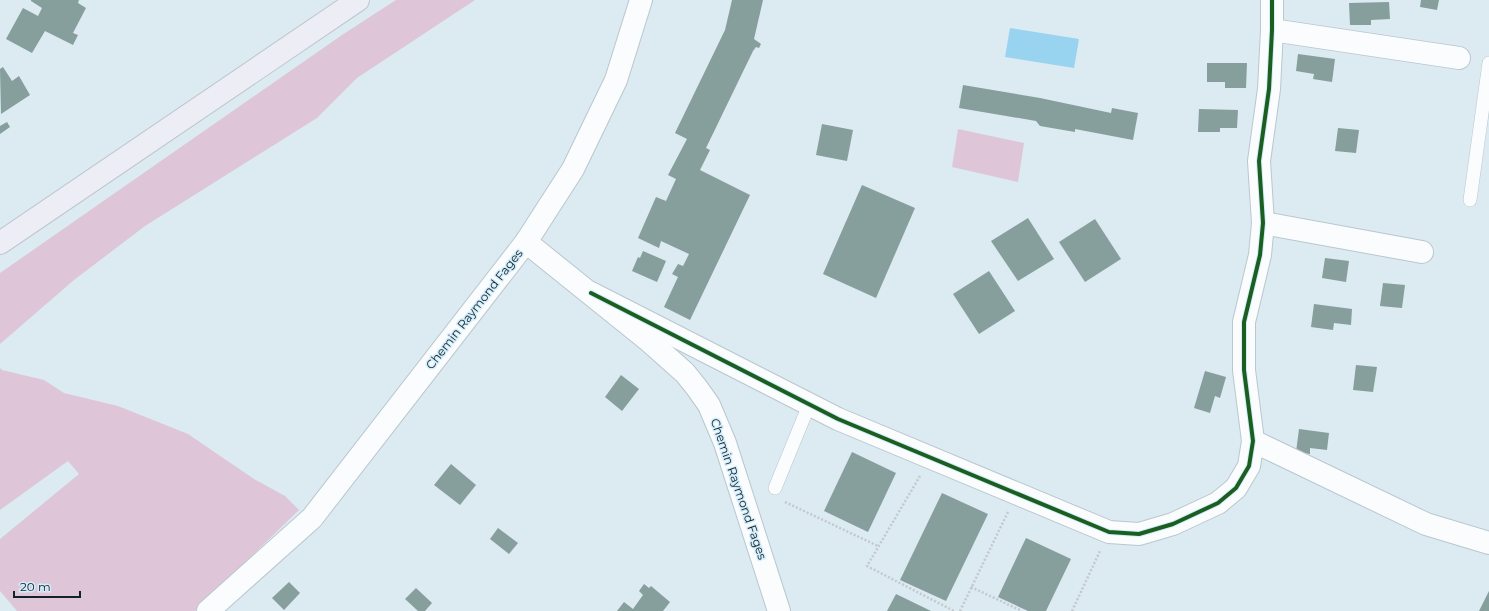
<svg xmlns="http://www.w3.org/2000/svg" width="1489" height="611" font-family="Montserrat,sans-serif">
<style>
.green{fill:#dec6d8}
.water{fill:#98d3ef}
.building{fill:#869e9c}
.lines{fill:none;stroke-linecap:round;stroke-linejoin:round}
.lane-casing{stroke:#b9c7cf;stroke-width:14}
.street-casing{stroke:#b9c7cf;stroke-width:24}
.highway-casing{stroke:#bec7cb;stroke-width:24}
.path{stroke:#c3c9cc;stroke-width:2.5;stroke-dasharray:2 2;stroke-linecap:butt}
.lane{stroke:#fafcfd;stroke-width:13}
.street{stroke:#fafcfd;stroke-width:22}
.highway{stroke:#ecedf5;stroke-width:22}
.cycleway-casing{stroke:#d3edfb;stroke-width:6}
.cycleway{stroke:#1b5e20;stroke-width:4}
.labels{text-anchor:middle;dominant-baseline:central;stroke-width:3;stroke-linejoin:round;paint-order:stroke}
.street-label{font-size:12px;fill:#11222a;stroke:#d3edfb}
</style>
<rect width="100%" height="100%" fill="#dceaf2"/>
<g class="green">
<path d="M396,0H475L357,78L317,118L145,226L74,280L0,344V273L342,35Z"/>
<path d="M958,129L1024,143L1018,182L952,167Z"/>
<path d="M0,368L2,370L44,380L64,393L118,406L188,434L254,479L285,496L299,510L195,611H17L0,591V539L79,474L68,461L0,510Z"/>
</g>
<path class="water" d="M1010,28L1079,39L1074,68L1005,57Z"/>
<g class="building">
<path d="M31,0H79L78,3L86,8L73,33L78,35L73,45L45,31L32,53L6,39L23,8L38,16L42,8L31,1Z"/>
<path d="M732,0H763L754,39L761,44L759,48L756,47L753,51L706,148L710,150L700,170L750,195L690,320L664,307L678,277L672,274L678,264L683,266L689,254L661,241L659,248L638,238L656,197L666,201L676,179L668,175L687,139L675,133L725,30Z"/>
<path d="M1421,0H1439L1437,10L1420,7Z"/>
<path d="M1389,2L1390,19L1371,20V25H1350L1349,3Z"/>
<path d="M1298,54L1335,59L1332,82L1313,79L1314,74L1296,71Z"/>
<path d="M1207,63H1247L1246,88H1225V82H1207Z"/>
<path d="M3,67L12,81L19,76L30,95L1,114L0,69Z"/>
<path d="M963,85L1040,98L1111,113L1112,108L1138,113L1133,140L1075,129V132L1040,126L1036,121L959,108Z"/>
<path d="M1199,109L1238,110L1237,128H1220V132H1198Z"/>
<path d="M7,122L10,127L0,134V126Z"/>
<path d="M822,124L853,130L847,161L816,155Z"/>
<path d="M1338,128L1359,130L1356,153L1335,151Z"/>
<path d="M862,185L915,208L876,298L823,274Z"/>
<path d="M1028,218L1054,259L1018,281L991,241Z"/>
<path d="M1095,219L1121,259L1085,282L1059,242Z"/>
<path d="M643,251L666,261L657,282L632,271L638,257L640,258Z"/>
<path d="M1325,258L1349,261L1346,282L1322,278Z"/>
<path d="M989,271L1015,311L979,334L953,294Z"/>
<path d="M1383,283L1405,285L1402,308L1380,306Z"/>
<path d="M1314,304L1352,309L1351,325L1334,323L1333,330L1311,327Z"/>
<path d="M1356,365L1377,367L1373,392L1353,390Z"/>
<path d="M1205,371L1226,377L1220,398L1215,396L1210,413L1194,408Z"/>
<path d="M621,375L639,389L622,411L605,397Z"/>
<path d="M1299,429L1329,433L1327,450L1310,448V454L1296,452Z"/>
<path d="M852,452L896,473L868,532L824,511Z"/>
<path d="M451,464L476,485L460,505L434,485Z"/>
<path d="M942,493L988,514L946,601L900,580Z"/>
<path d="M498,528L518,543L509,554L490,539Z"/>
<path d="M1026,538L1071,559L1046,611H1028L998,597Z"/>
<path d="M289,582L300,593L284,610L272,598Z"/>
<path d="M644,584L649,588L651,586L670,602L663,611H617L624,602L633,609L643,595L639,591Z"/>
<path d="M416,588L432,603L425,611H418L405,599Z"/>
<path d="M1489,591V611H1479Z"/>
<path d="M896,594L931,611H887Z"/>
</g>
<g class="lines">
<defs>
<g id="lane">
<path d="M1470,200L1489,63"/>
<path d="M775,488L809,405"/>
</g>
<g id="street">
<path d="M1272,30L1459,58"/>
<path d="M1263,223L1422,252"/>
<path d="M526,242L573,169L616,80L641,0"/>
<path d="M591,293L838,419L1109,532L1139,534L1173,524L1218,503L1236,488L1249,466L1253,441L1244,370V322L1260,255L1263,223L1259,161L1269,89L1272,30V0"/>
<path d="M1253,441L1426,524L1489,543"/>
<path d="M208,611L312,518L526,242L649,341L685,373L697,388L709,405L725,443L779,611"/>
</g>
<path id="highway" d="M0,243L358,0"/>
</defs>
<use href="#lane" class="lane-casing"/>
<use href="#street" class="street-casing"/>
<use href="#highway" class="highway-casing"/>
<g class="path">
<path d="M920,476L867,566L954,611"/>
<path d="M785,502L878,546"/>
<path d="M971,587L1022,611"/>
<path d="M960,611L1008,512"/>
<path d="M1072,611L1100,551"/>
</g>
<use href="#lane" class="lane"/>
<use href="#street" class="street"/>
<use href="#highway" class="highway"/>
<defs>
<path id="cycleway" d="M591,293L838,419L1109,532L1139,534L1173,524L1218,503L1236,488L1249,466L1253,441L1244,370V322L1260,255L1263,223L1259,161L1269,89L1272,30V0"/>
</defs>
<use href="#cycleway" class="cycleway-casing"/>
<use href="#cycleway" class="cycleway"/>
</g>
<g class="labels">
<g class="street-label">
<text transform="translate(474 309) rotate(-52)">Chemin Raymond Fages</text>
<text transform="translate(739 489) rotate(71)">Chemin Raymond Fages</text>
</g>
</g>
<path d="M14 591v6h66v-6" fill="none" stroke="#11222a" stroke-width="2"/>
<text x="20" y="591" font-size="12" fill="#11222a" stroke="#d3edfb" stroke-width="3" paint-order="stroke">20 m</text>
</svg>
